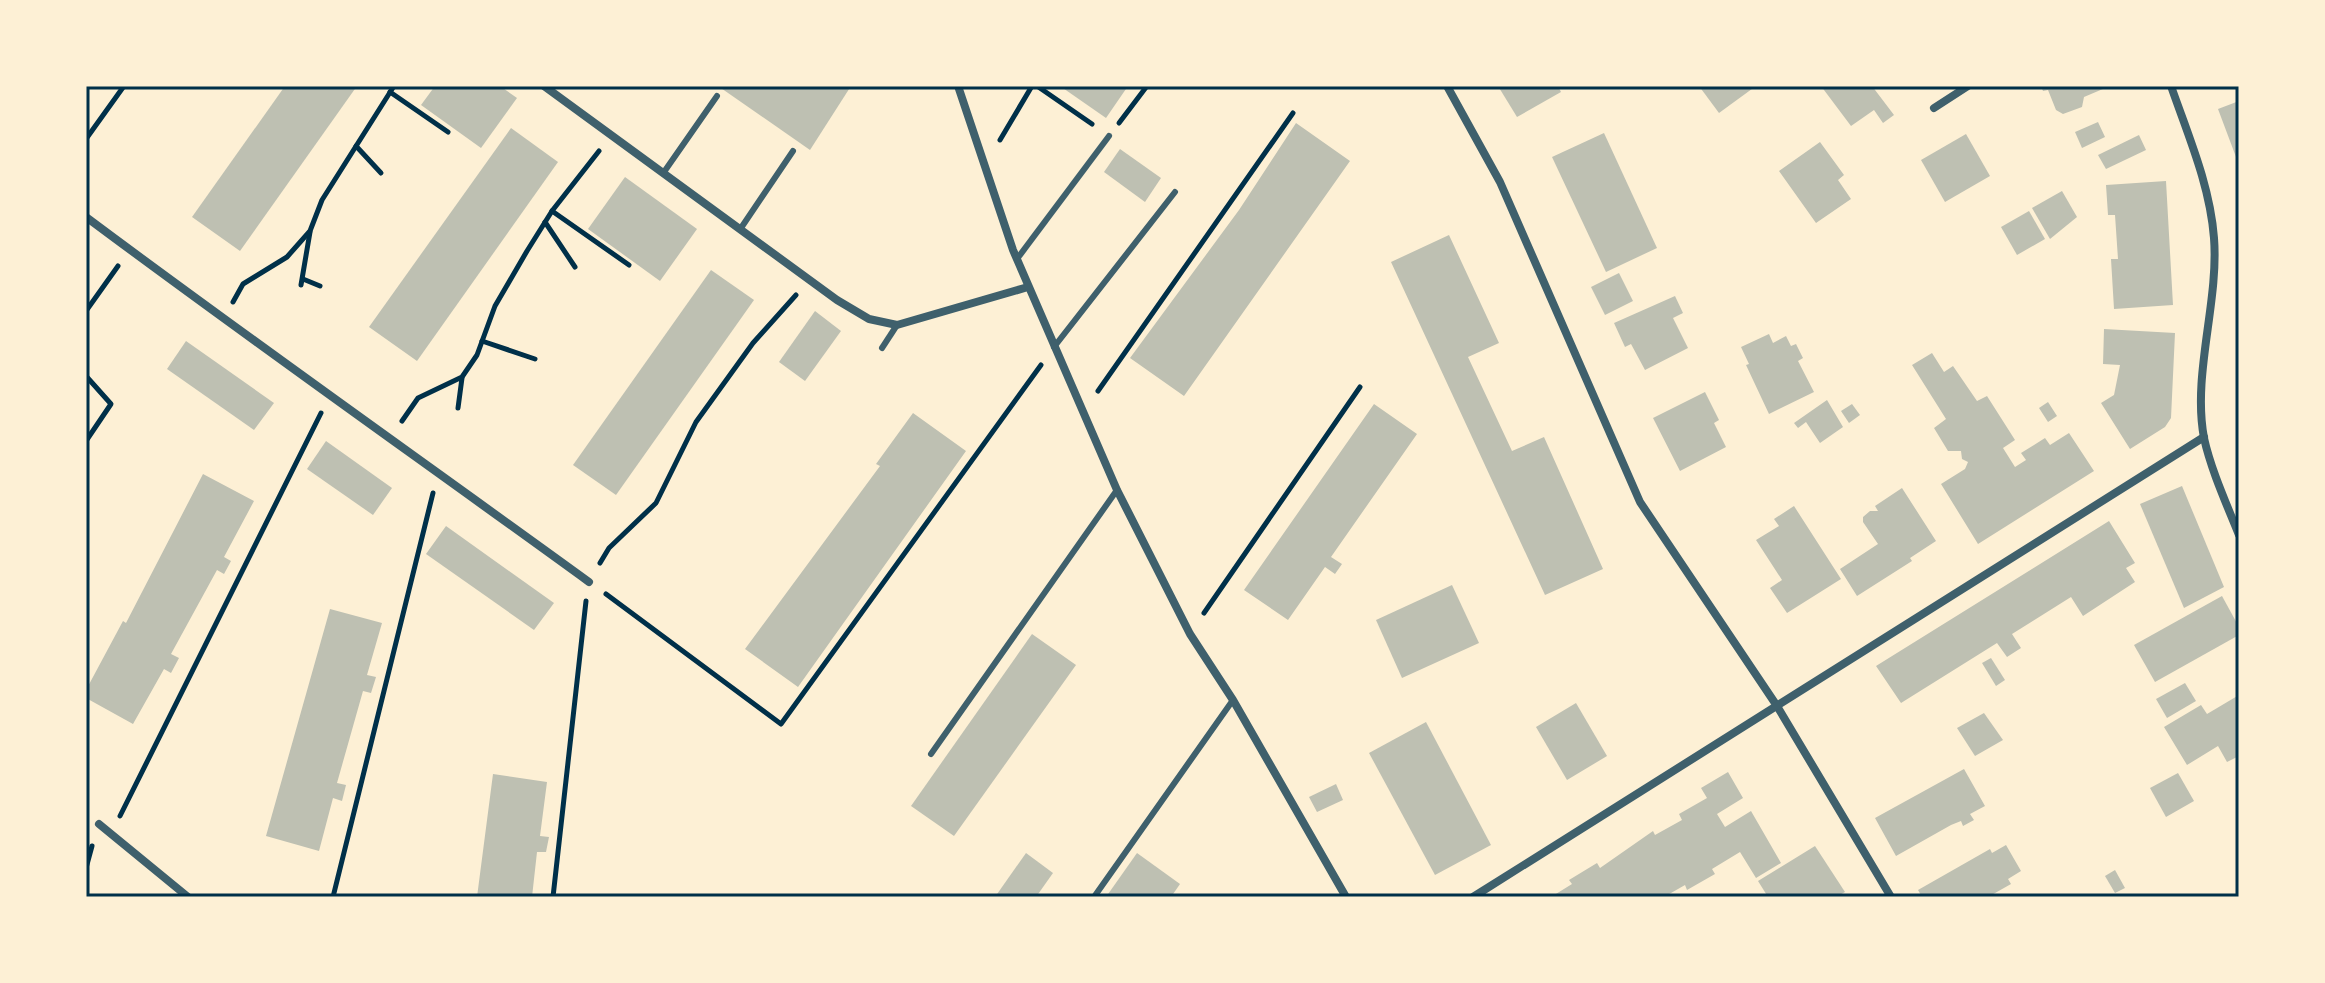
<svg xmlns="http://www.w3.org/2000/svg" width="2325" height="983" font-family="Figtree,sans-serif">
<style>
.building{fill:#bec0b2}
.lines{fill:none;stroke-linecap:round;stroke-linejoin:round}
.path{stroke:#003049;stroke-width:5}
.service{stroke:#3f606c;stroke-width:6}
.minor{stroke:#3f606c;stroke-width:8}
.neatline{fill:none;stroke:#003049;stroke-width:3}
</style>
<rect width="100%" height="100%" fill="#fdf0d5"/>
<g class="building">
<path d="M285,86H357L240,251L192,217Z"/>
<path d="M435,86H500L517,98L481,148L421,105Z"/>
<path d="M718,86H851L810,150Z"/>
<path d="M1060,86H1128L1106,118Z"/>
<path d="M1498,86H1558L1561,92L1517,117Z"/>
<path d="M1699,86H1756L1719,113Z"/>
<path d="M1821,86H1872L1894,115L1883,123L1874,110L1851,126Z"/>
<path d="M2041,86H2110L2084,97L2082,107L2063,114L2056,110L2048,90L2043,91Z"/>
<path d="M2239,101V165L2218,109Z"/>
<path d="M2098,122L2105,137L2082,148L2075,132Z"/>
<path d="M1296,123L1350,161L1184,396L1130,358L1239,210Z"/>
<path d="M511,128L558,162L417,361L369,327Z"/>
<path d="M1604,133L1657,248L1606,272L1552,157Z"/>
<path d="M1966,134L1990,176L1945,202L1921,160Z"/>
<path d="M2139,135L2146,150L2106,169L2098,155Z"/>
<path d="M1820,142L1844,175L1838,180L1851,199L1816,223L1779,171Z"/>
<path d="M1120,149L1161,178L1145,202L1104,172Z"/>
<path d="M625,177L697,229L660,281L588,229Z"/>
<path d="M2166,181L2173,305L2114,309L2111,259H2118L2115,215H2108L2106,185Z"/>
<path d="M2062,191L2077,217L2050,239L2032,208Z"/>
<path d="M2029,211L2045,239L2017,255L2001,227Z"/>
<path d="M1449,235L1499,343L1468,357L1512,451L1544,437L1603,569L1545,595L1391,262Z"/>
<path d="M711,270L754,300L616,495L573,465Z"/>
<path d="M1619,273L1633,301L1605,315L1591,287Z"/>
<path d="M1675,296L1683,313L1673,318L1688,348L1645,370L1631,344L1625,347L1614,323Z"/>
<path d="M815,311L841,331L805,381L779,362Z"/>
<path d="M2104,329L2175,333L2171,418L2165,427L2130,449L2101,403L2114,395L2120,365L2103,364Z"/>
<path d="M1769,334L1773,343L1786,336L1791,346L1796,344L1803,358L1798,361L1814,392L1769,414L1746,365L1749,364L1741,347Z"/>
<path d="M186,341L274,403L254,430L167,369Z"/>
<path d="M1932,353L1944,372L1953,366L1977,401L1987,396L2015,440L2003,448L2015,467L2026,460L2021,453L2034,445L2045,438L2050,445L2069,433L2094,471L1978,544L1941,484L1965,469L1968,462L1962,459L1961,451H1948L1934,428L1946,419L1912,365Z"/>
<path d="M1705,392L1719,420L1714,423L1726,447L1680,471L1653,418Z"/>
<path d="M1827,400L1843,427L1820,443L1806,422L1798,428L1794,423Z"/>
<path d="M2048,402L2057,416L2048,422L2039,408Z"/>
<path d="M1374,404L1417,434L1331,557L1342,564L1335,574L1325,567L1288,620L1244,590Z"/>
<path d="M1852,404L1860,415L1849,423L1841,411Z"/>
<path d="M913,413L966,451L798,687L745,649L880,466L876,464Z"/>
<path d="M326,441L392,488L373,515L307,469Z"/>
<path d="M203,474L254,501L224,557L231,561L224,574L217,570L171,654L179,658L171,673L164,669L133,724L86,698V690L123,621L126,623Z"/>
<path d="M2182,486L2224,587L2184,608L2140,504Z"/>
<path d="M1902,488L1936,541L1910,558L1912,561L1857,596L1840,569L1878,544L1863,522V517L1870,511H1878L1875,506Z"/>
<path d="M1794,506L1841,579L1787,613L1770,588L1782,580L1756,540L1779,526L1774,519Z"/>
<path d="M2109,521L2135,563L2126,568L2135,582L2083,616L2071,597L2012,634L2021,648L2007,657L1997,643L1901,703L1876,666Z"/>
<path d="M446,526L554,603L534,630L426,554Z"/>
<path d="M1452,585L1479,643L1402,678L1376,620Z"/>
<path d="M2222,596L2239,627V635L2155,682L2134,645Z"/>
<path d="M330,609L382,623L367,675L376,677L371,693L363,691L337,783L346,785L342,801L333,798L319,851L266,836Z"/>
<path d="M1032,634L1076,665L954,836L911,806Z"/>
<path d="M1991,658L2005,680L1996,686L1982,663Z"/>
<path d="M2185,683L2196,701L2167,718L2156,699Z"/>
<path d="M2239,695V756L2227,762L2218,746L2187,765L2164,727L2201,705L2207,714Z"/>
<path d="M1576,703L1607,756L1567,780L1536,727Z"/>
<path d="M1984,713L2003,740L1975,756L1957,728Z"/>
<path d="M1426,722L1491,845L1435,875L1369,753Z"/>
<path d="M1964,769L1985,806L1970,814L1974,820L1963,826L1961,821L1951,825L1896,856L1875,818Z"/>
<path d="M1728,772L1743,798L1717,814L1725,827L1751,811L1781,863L1756,878L1740,852L1712,869L1715,874L1687,890L1685,885L1664,897H1551L1572,884L1569,880L1597,863L1600,868L1653,831L1655,835L1682,820L1679,814L1707,798L1701,788Z"/>
<path d="M2178,773L2194,801L2166,817L2150,788Z"/>
<path d="M493,774L547,782L540,836L549,837L546,852H537L532,897H477Z"/>
<path d="M1336,784L1343,800L1317,812L1309,797Z"/>
<path d="M2006,845L2021,871L2008,879L2011,884L1988,897H1922L1918,890L1990,849L1992,853Z"/>
<path d="M1815,846L1845,892L1836,897H1768L1758,881Z"/>
<path d="M1026,853L1053,873L1036,897H995Z"/>
<path d="M1137,853L1180,884L1171,897H1106Z"/>
<path d="M2115,870L2125,888L2115,893L2105,876Z"/>
</g>
<g class="lines">
<g class="path">
<path d="M1037,86L1092,124"/>
<path d="M390,92L448,132"/>
<path d="M1119,123L1147,86"/>
<path d="M86,139L124,86"/>
<path d="M1000,140L1032,86"/>
<path d="M356,146L381,173"/>
<path d="M552,211L629,265"/>
<path d="M545,222L575,267"/>
<path d="M303,279L320,286"/>
<path d="M301,285L310,232"/>
<path d="M233,302L243,284L287,257L310,231L322,200L394,86"/>
<path d="M86,311L118,266"/>
<path d="M482,341L535,359"/>
<path d="M86,348V355"/>
<path d="M86,376L111,404L86,441"/>
<path d="M1098,391L1293,113"/>
<path d="M458,408L462,378"/>
<path d="M402,421L418,398L462,377L477,355L495,306L527,251L552,211L599,151"/>
<path d="M600,563L609,548L656,503L696,422L753,343L796,295"/>
<path d="M606,594L781,724L1041,365"/>
<path d="M1204,613L1360,387"/>
<path d="M120,816L321,413"/>
<path d="M86,868L92,846"/>
<path d="M333,897L433,493"/>
<path d="M553,897L586,601"/>
</g>
<g class="service">
<path d="M664,172L717,96"/>
<path d="M741,228L793,151"/>
<path d="M1017,259L1109,136"/>
<path d="M1054,347L1175,192"/>
<path d="M882,348L897,325"/>
<path d="M931,754L1117,490"/>
<path d="M1094,897L1233,700"/>
</g>
<g class="minor">
<path d="M544,86L837,300L869,319L897,325L1028,287"/>
<path d="M958,86L1013,250L1117,490L1190,634L1233,700L1346,897"/>
<path d="M1447,86L1500,182L1640,502L1777,706L1891,897"/>
<path d="M2171,86C2188,135 2210,185 2214,238C2219,302 2192,375 2204,438C2211,470 2227,505 2239,535"/>
<path d="M1934,108L1968,86"/>
<path d="M86,217C252,341 421,460 589,582"/>
<path d="M99,824L188,897"/>
<path d="M1473,897L2204,437"/>
</g>
</g>
<rect width="2325" height="983" fill="none" stroke="#fdf0d5" stroke-width="176"/>
<rect x="88" y="88" width="2149" height="807" class="neatline"/>
</svg>
